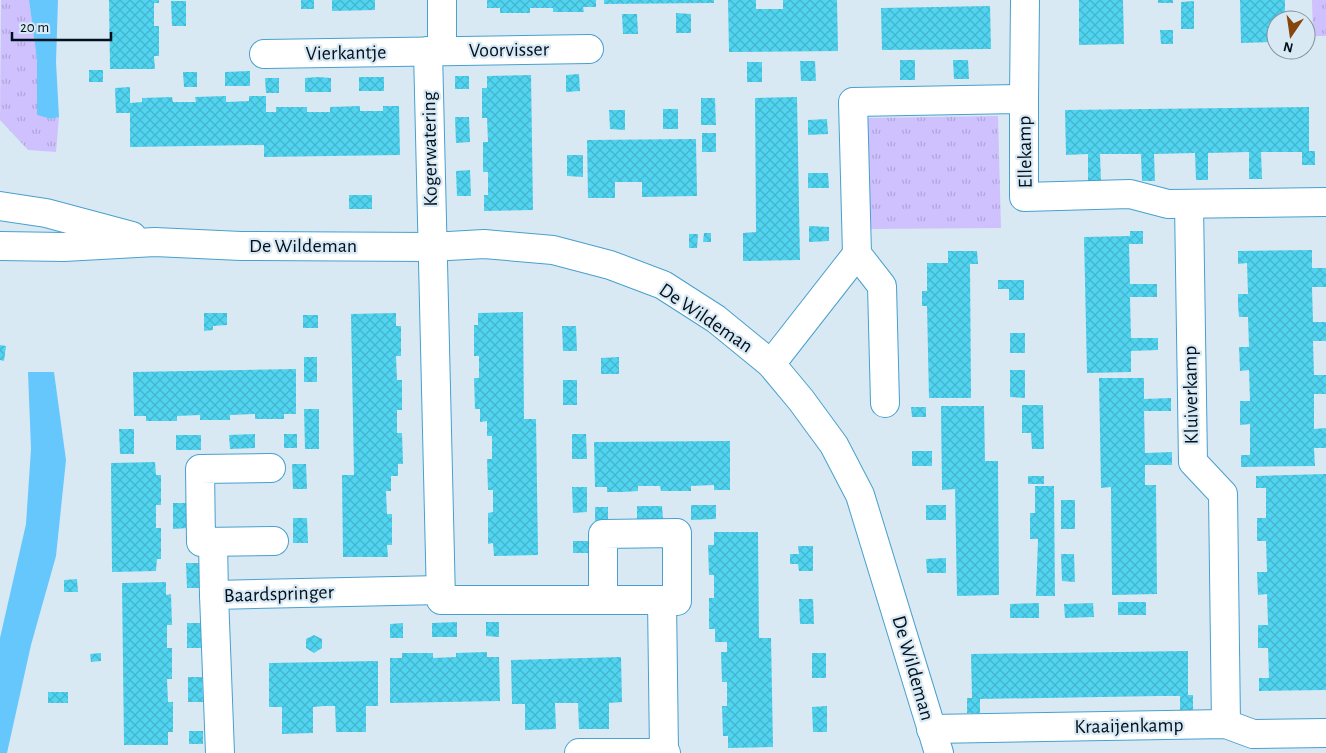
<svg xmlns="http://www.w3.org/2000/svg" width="1326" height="753" font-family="'Alegreya Sans',sans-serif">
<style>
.grass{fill:url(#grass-tufts)}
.water{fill:#66c7fc}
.building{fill:url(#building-cross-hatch)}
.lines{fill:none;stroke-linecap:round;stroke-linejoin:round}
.minor-casing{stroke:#47a0ce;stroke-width:30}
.tertiary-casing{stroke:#47a0ce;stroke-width:30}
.minor{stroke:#fff;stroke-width:28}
.tertiary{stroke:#fff;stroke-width:28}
.labels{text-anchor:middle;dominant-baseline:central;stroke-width:4.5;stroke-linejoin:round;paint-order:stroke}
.street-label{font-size:20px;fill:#00101e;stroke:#d9e9f3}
</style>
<defs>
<pattern id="grass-tufts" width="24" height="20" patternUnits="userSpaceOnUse" patternTransform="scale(1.25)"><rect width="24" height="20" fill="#cfc1fe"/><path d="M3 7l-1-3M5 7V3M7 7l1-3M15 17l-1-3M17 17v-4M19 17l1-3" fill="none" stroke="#b0a5d9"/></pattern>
<pattern id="building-cross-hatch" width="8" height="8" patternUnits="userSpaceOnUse" patternTransform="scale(1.25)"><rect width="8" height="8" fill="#51d4f0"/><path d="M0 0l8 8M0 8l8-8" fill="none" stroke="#45b5cd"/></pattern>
</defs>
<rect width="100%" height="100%" fill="#d9e9f3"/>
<g class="grass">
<path d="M1,0H29L37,60V115L51,119L59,117L56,152L28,150L0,120Z"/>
<path d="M1312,0H1326V36H1313Z"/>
<path d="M998,116L1001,228L868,229L867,118Z"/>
</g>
<g class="water">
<path d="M29,0H58L56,62L59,117L51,119L37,115V60Z"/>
<path d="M28,372H54L66,460L56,556L31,645L7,753H0V638L26,524L31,449Z"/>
</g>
<g class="building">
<path d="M109,0H159V3H154V26H159V56H154L155,69H110Z"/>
<rect x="301" y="0" width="13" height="9"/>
<path d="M332,0H375V10L332,11Z"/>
<path d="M487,0H596V7H583L584,12H553V8H530V13H500V8H487Z"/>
<path d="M604,0H714V3L604,4Z"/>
<path d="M728,0H756V9H783V0H837L838,51L729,52Z"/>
<path d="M1079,0H1123L1124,44L1079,45Z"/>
<rect x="1158" y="0" width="15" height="3"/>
<path d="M1240,0H1285V20H1276V42L1241,43Z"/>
<path d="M171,1H186V26H172Z"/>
<path d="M1194,1V29H1181V2Z"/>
<path d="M990,6L991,49L882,50L881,8Z"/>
<path d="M676,13L691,14V33H676Z"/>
<path d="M622,14H637L638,34H623Z"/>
<path d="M1160,30H1173V44H1161Z"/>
<rect x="900" y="60" width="15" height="20"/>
<path d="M953,60H968L969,79H954Z"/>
<path d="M800,61H815L816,81H801Z"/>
<rect x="747" y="62" width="15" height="20"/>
<rect x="89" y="70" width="14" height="12"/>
<path d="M250,71V86H225V72Z"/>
<path d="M183,72H197V87H184Z"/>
<path d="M579,74L580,91L566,92V75Z"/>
<path d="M531,75L533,210L484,211V195H488V172H483V142H488L487,118H482V88H487V76Z"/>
<rect x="455" y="76" width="14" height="13"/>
<path d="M318,77L331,78V92H305V78Z"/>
<rect x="359" y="77" width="25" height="14"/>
<path d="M265,78H279V93H266Z"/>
<path d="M130,87V103L142,102V98L172,97L173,102H196L195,97L226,96V102L249,101V96H266V112H276V107H307V112H330V107L360,106V111H383V106H399L400,155L264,157V145L130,147V113H116L115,88Z"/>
<path d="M797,97L800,260L743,261V233L756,232L755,98Z"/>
<path d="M701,98H715L716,125H701Z"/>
<path d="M1309,107V151H1315V165H1302V152H1261L1262,179H1249V152L1208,153V180H1196L1195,153L1154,154L1155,181H1142L1141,154H1100L1101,182H1088V154L1066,155L1065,110Z"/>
<rect x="663" y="109" width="15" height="20"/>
<path d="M609,110H625V130L610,129Z"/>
<path d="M455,117H469L470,142L456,143Z"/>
<path d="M827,119L828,134L808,135V120Z"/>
<rect x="702" y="133" width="14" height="19"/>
<path d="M696,139L697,196L642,197V182H615V198H588L587,140Z"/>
<path d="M567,155H583V177L567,176Z"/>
<path d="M470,170L471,196H457L456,171Z"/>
<path d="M808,173H828L829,188H808Z"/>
<rect x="349" y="195" width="23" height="14"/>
<path d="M809,226L829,227V241L809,242Z"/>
<path d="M1130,231H1143V244H1129L1130,284H1157V297H1130L1131,338H1158V350L1131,351V372L1087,373L1084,237L1130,236Z"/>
<path d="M704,233H711V242H703Z"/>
<path d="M689,234H698L697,248H689Z"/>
<path d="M1312,250V268H1326V287H1312L1313,322H1326V341H1313L1314,375H1326V394H1314V429L1326,428V448H1314L1315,466L1241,467V455H1250V424L1240,425V401H1250L1249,370L1240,371L1239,347H1249L1248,317H1239L1238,305V294H1248L1247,263L1238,264V251Z"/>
<path d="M948,251H977L978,264H970L971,398H929L927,306H922V291H927V263H948Z"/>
<path d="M998,280H1024V300H1009V289H998Z"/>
<path d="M523,312L524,419H536L538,555L494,556L493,543L488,544V513L493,512V490H488L487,459H492V436H487V421L480,422V409H475L474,378H479V356H474V325H478V313Z"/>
<path d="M204,313H227V325L213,326V330L204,331Z"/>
<path d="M396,313V326H401V356H396L397,380H402V410H397V433H402L403,464H398V476H391V491H386L387,514H392V545H387L388,557H343L342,475H354L351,314Z"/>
<rect x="303" y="315" width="15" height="13"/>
<path d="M562,326H576L577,351H563Z"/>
<rect x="1010" y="333" width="15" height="20"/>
<path d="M0,345L6,346L4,361L0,360Z"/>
<rect x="304" y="357" width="13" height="25"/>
<path d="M619,357V374H601V358Z"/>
<path d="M296,369V414H284V419H255V414L230,415V420H200V415L177,416V421H146V416H134L133,372Z"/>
<path d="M1010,370H1025V398L1010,397Z"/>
<path d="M1099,378H1144V399L1171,398V411H1144L1145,453L1172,452V465H1145V485H1156L1157,594L1112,595L1111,487L1101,488Z"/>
<rect x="563" y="380" width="14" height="25"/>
<path d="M1022,405H1043L1044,449H1032L1031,433H1022Z"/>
<path d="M941,406H984L985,461H998L999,595L957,596L955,489L942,490Z"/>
<path d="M911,407H926V417H912Z"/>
<path d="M304,409H319V449H305Z"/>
<path d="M119,429H134V454H120Z"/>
<path d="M255,434V448L230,449L229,435Z"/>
<rect x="284" y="434" width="13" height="14"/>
<path d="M572,434H586L587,459H572Z"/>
<rect x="176" y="435" width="25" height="15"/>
<path d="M730,441V490H714V485L691,486V491H661L660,486H638V491L622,492H607V487H595L594,442Z"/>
<rect x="912" y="451" width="20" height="15"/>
<path d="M155,462L156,475H161V505H156V528H161V559H157L156,571L112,572L111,463Z"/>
<path d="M292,464H306L307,489H293Z"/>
<path d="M1326,474V690L1259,691V678H1269L1268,648H1258V625H1268L1267,594L1258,595L1257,572H1267L1266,541H1257V518H1266V488H1256V476Z"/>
<rect x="1028" y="476" width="16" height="8"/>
<path d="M1035,486H1054L1055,596H1036L1038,539H1030V513H1035Z"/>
<path d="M572,487H587V512L573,513Z"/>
<rect x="1061" y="500" width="14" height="29"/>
<path d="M173,503H188V528L173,529Z"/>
<path d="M691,505H716V519L691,520Z"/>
<rect x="926" y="505" width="20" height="15"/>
<path d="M637,506H662L663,520H637Z"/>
<rect x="595" y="507" width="13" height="14"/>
<path d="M293,518H307L308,543H293Z"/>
<path d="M714,532H758L759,638H771L773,747L728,748V736H723L722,706H727V682H722L721,652H727V642H715V629H709V598H714V575H709L708,545H714Z"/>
<rect x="573" y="541" width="15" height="12"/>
<path d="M798,546H813V571H799L798,564H790V554H799Z"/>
<path d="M1061,554H1074L1075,582L1062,581Z"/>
<path d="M946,558V573H927L926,559Z"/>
<path d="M186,563H200L201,588H187Z"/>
<path d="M77,579L78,592H64V580Z"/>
<path d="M166,582V595L171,594L172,625H167V648H172V679H167L168,702H173V732H168V745H124L122,583Z"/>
<path d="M799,599H813L814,624H800Z"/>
<rect x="1118" y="602" width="28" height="13"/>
<path d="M1039,603V618H1010V604Z"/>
<path d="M1093,603L1094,617L1065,618L1064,604Z"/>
<path d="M457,622V637H432V623Z"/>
<path d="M486,622H499V637L486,636Z"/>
<path d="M187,623H201L202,648H187Z"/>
<path d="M403,623V638H390V624Z"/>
<path d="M314,635L322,639V648L314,653L306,648V639Z"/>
<path d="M1188,651V695H1193V710H1180V696H1160L980,699V713H967V698H972L971,654Z"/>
<path d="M487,652V657H499L500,701L390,703V658H402V653H433V658L456,657V653Z"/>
<path d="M101,653V661L91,662L90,654Z"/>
<rect x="812" y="653" width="14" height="25"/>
<path d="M621,657L622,702L609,703V729H579L578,703H555L556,729L525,730V704H512L511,660Z"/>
<path d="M378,661V706H366V732H336L335,706H324L313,707V733L282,734V707H269V663Z"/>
<path d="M188,677H202L203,702H188Z"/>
<rect x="48" y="692" width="20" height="11"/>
<path d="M827,706V732H813L812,707Z"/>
<rect x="189" y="731" width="14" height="13"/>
</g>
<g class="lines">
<defs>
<g id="minor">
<path d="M442,0V51"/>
<path d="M428,51L441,600H662L664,752"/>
<path d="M264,54L589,49"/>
<path d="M1024,99L1025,0"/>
<path d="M1189,204L1193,462L1223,494L1226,724"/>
<path d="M771,364L857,254"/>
<path d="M885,403L882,286L857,254L853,102L1024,99V197L1130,194L1168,204L1326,202"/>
<path d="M271,468L200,469L201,542L274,541"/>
<path d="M213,542L214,595"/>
<path d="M603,599V534L677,533V601L662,600"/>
<path d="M931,729L1226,724L1253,734L1326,733"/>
<path d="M220,753L214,595L441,590"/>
<path d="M579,753H666"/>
</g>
<g id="tertiary">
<path d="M0,206L46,213L132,236"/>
<path d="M0,246L64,247L155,242L241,246L431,247L484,244L553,250L610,265L663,285L716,319L771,364L801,400L834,445L860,495L939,753"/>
</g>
</defs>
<use href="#minor" class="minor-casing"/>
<use href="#tertiary" class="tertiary-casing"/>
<use href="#minor" class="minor"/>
<use href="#tertiary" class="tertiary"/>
</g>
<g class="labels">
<g class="street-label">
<text transform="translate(509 50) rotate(-1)">Voorvisser</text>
<text transform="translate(346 53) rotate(-1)">Vierkantje</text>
<text transform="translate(430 149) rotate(-91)">Kogerwatering</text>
<text transform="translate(1025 152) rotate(-91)">Ellekamp</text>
<text x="303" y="246">De Wildeman</text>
<text transform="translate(706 318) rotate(34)">De Wildeman</text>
<text transform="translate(1191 395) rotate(-91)">Kluiverkamp</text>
<text transform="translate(279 594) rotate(-2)">Baardspringer</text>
<text transform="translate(913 668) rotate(74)">De Wildeman</text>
<text transform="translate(1129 726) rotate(-1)">Kraaijenkamp</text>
</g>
</g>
<g transform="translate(1291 35) rotate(193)"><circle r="24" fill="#d9e9f3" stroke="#82929e"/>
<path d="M0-4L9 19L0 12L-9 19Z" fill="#85450c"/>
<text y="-8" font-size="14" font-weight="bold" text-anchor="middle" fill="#00101e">N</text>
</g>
<path d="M12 32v8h99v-8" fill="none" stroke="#00101e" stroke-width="2.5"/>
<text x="20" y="32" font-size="15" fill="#00101e" stroke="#d9e9f3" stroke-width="4" paint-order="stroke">20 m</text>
</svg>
